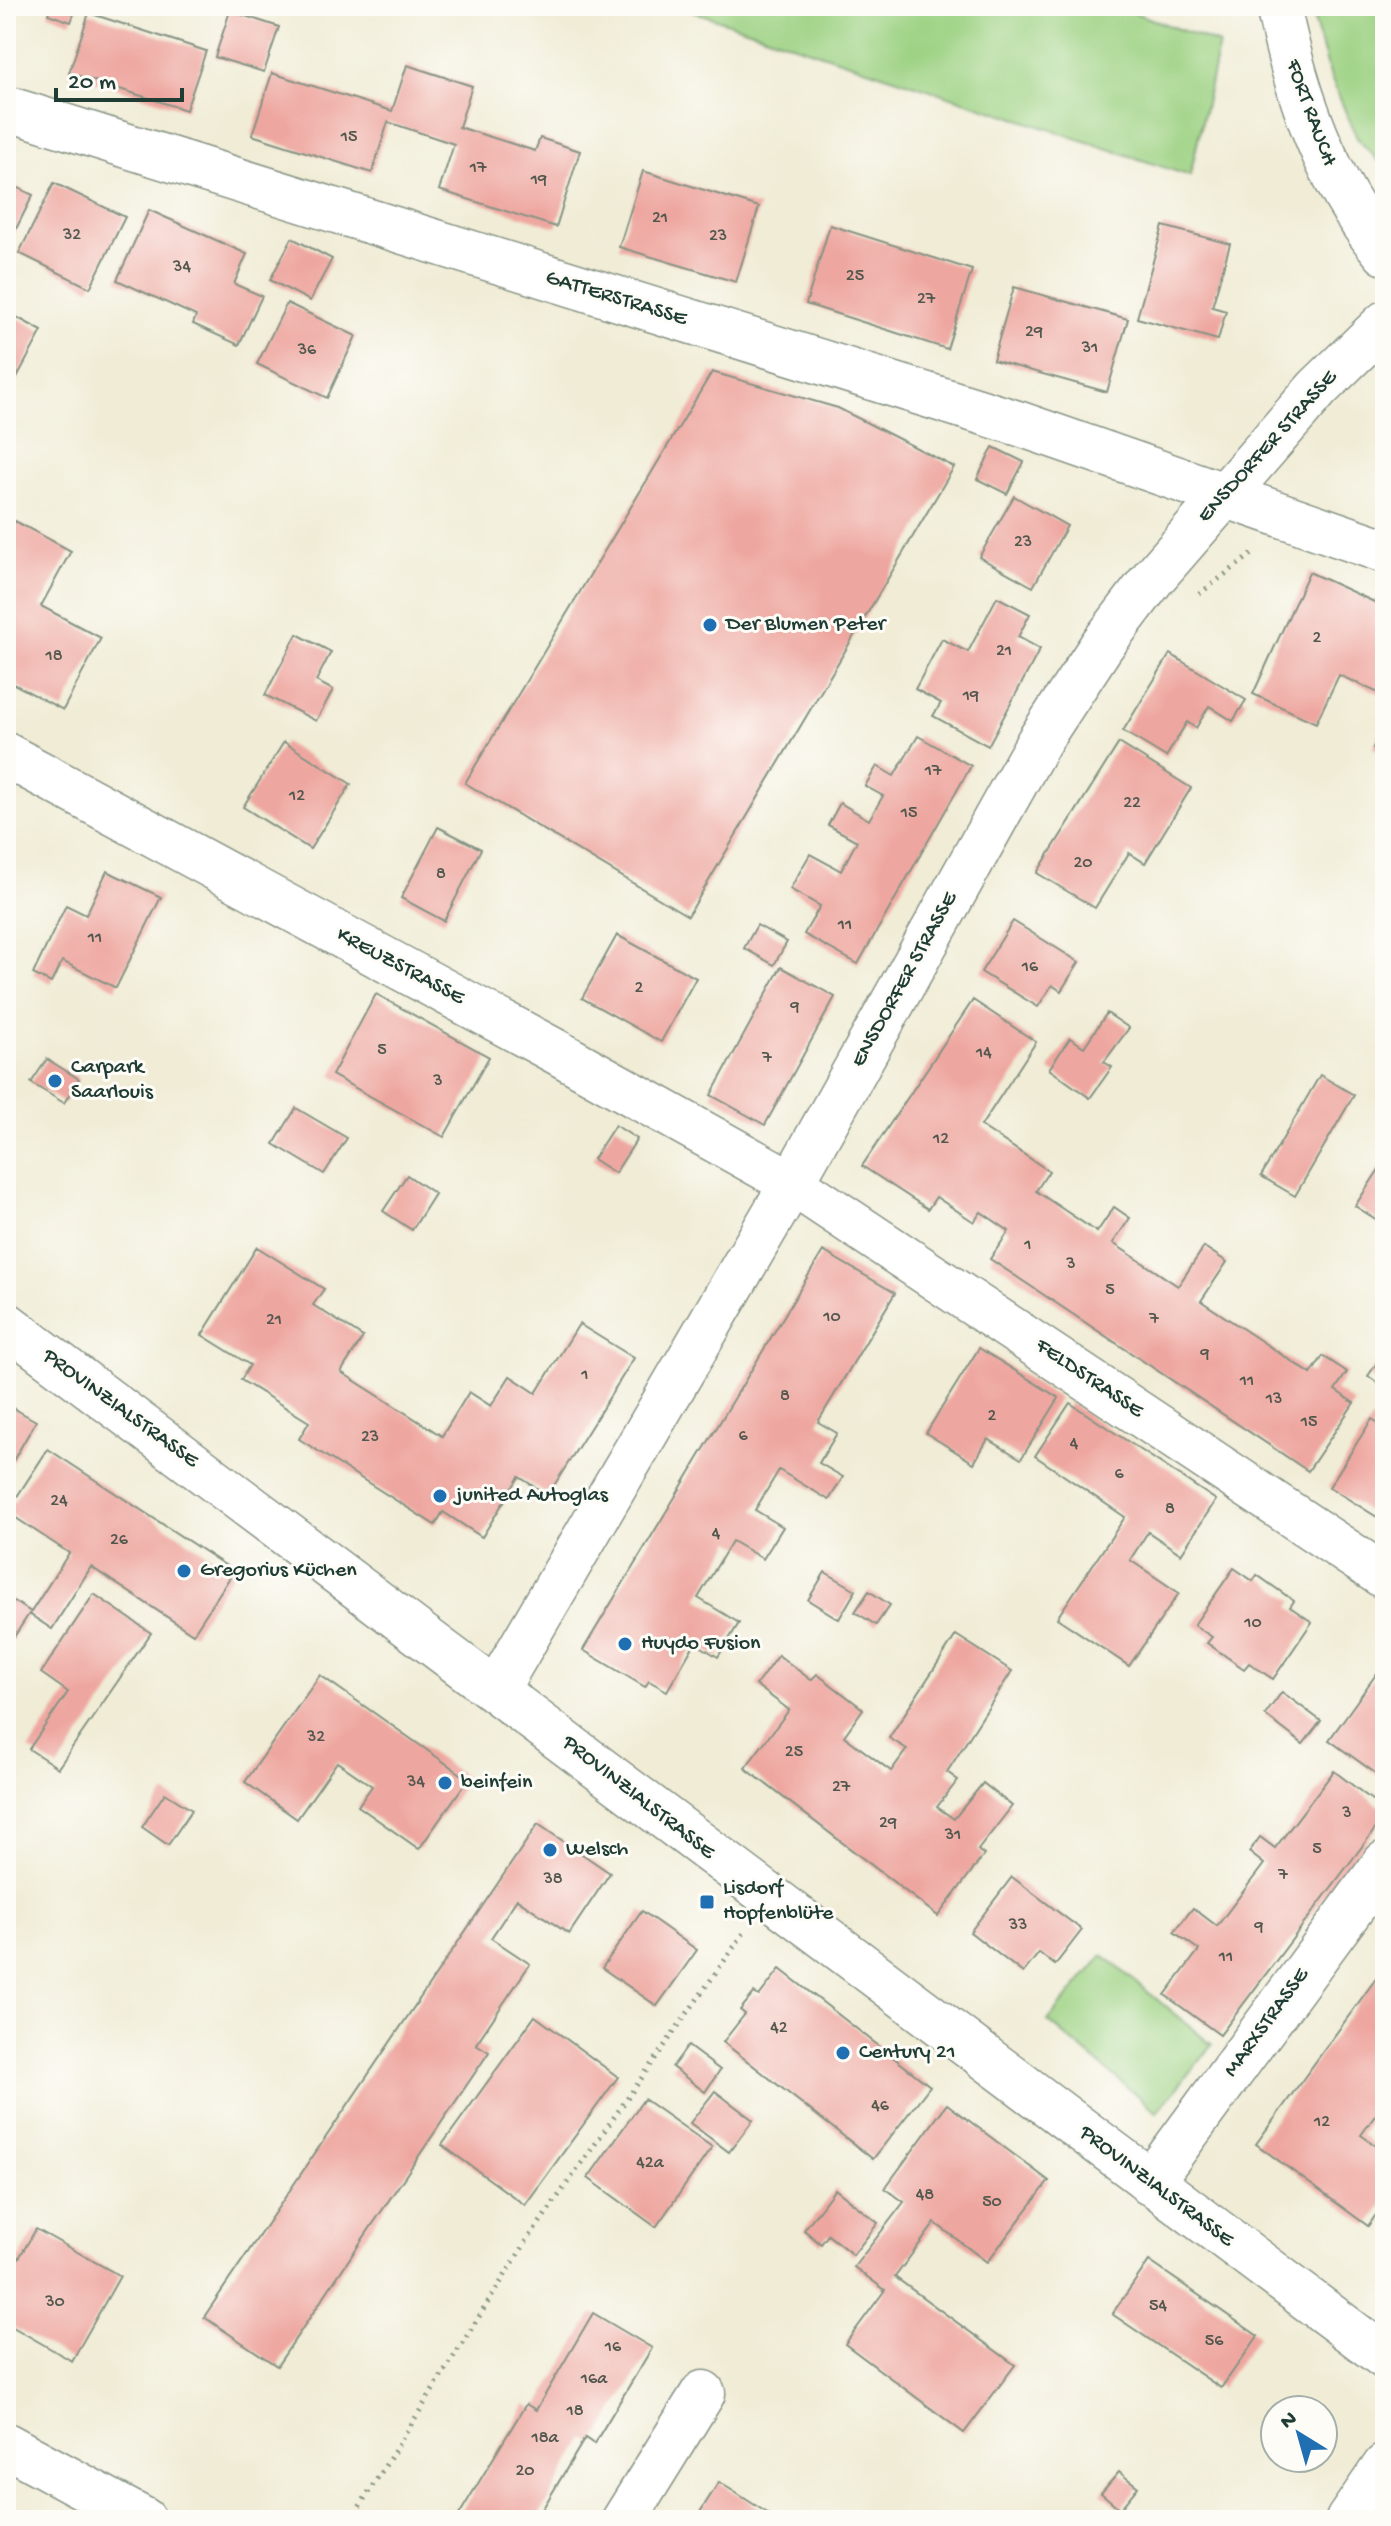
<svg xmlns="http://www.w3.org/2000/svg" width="1391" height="2526" font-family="'Gochi Hand',sans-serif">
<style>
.green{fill:#9dd283;stroke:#5e885c;stroke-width:2}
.building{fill:#eea7a0}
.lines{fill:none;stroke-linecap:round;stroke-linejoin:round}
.minor-casing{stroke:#889485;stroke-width:47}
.secondary-casing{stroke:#889485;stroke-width:47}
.path{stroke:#889485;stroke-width:5;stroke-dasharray:2 6;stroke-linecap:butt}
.minor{stroke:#fff;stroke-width:44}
.secondary{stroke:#fff;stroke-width:44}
.poi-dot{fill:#1f6fb2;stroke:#fdfcf7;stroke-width:3}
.labels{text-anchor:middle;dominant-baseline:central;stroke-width:6;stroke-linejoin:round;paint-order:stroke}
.number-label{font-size:18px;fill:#53584f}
.street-label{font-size:22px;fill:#1f3d34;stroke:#fdfcf7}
.poi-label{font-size:22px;fill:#1f3d34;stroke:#fdfcf7;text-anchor:start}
</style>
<rect width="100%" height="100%" fill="#fdfcf7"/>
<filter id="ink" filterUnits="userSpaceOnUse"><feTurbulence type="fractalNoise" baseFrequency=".0125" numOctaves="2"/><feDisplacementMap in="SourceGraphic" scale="16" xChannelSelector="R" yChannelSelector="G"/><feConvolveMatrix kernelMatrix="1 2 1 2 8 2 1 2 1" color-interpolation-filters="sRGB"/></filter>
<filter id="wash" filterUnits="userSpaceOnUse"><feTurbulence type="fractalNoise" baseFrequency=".006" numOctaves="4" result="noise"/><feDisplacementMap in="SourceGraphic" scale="32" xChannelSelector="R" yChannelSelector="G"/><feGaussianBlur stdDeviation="1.8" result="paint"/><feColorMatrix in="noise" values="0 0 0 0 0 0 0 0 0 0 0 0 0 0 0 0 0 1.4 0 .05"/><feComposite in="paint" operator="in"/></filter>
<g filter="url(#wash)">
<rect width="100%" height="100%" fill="#f0ecd6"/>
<g class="green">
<path d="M677,6H1116L1219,44L1190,176Z"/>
<path d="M1310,6H1385V168L1357,138L1331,78Z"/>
<path d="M1103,1955L1212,2045L1157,2112L1048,2021Z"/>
</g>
<g id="blocks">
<g class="building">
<path d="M51,6H77L71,22L48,14Z"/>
<path d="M230,11L279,27L264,72L215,57Z"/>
<path d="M89,13L206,51L186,110L69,73Z"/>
<path d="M407,65L472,86L459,127L535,151L540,138L580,151L556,227L439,190L454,144L388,122L372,173L252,135L272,73L392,111Z"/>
<path d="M643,171L759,207L736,282L619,247Z"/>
<path d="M6,182L33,195L6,249Z"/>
<path d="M54,183L125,217L90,288L19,253Z"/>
<path d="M149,210L247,254L234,284L262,296L239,345L193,324L196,316L117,280Z"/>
<path d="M830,225L972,270L947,349L806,304Z"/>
<path d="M1163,226L1230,244L1212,307L1226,311L1218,340L1137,318Z"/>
<path d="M292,238L332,259L310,301L270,280Z"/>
<path d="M1014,287L1128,319L1107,392L993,360Z"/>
<path d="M287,303L356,336L327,398L257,364Z"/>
<path d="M9,313L42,331L15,381L6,376V319Z"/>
<path d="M712,372L838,408L954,467L688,916L465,783Z"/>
<path d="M993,447L1024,462L1007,494L977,479Z"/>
<path d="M1014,496L1067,526L1033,587L979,557Z"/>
<path d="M15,521L71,551L41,606L101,638L63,710L6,680V538Z"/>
<path d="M1309,572L1385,607V696L1339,675L1316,723L1253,694Z"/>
<path d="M997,597L1030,614L1018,637L1040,649L988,746L933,716L941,703L915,689L942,639L968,652Z"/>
<path d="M297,634L331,652L316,681L333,690L316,721L265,695Z"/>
<path d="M1170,654L1246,700L1233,721L1209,706L1196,728L1187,722L1166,757L1123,731Z"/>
<path d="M1385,723V753L1373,748Z"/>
<path d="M918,736L971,766L858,964L804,934L820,906L790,889L810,854L841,871L857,841L828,825L840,803L869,820L883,796L865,786L877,766L894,776Z"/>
<path d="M284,742L351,784L310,849L243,807Z"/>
<path d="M1119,743L1191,788L1145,863L1129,853L1095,908L1037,873Z"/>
<path d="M438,827L481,849L444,921L401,898Z"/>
<path d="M107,871L161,897L116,988L62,961L51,983L33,974L66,905L86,915Z"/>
<path d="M1013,921L1079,962L1061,991L1052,985L1038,1007L981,972Z"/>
<path d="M757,925L787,942L774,965L744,948Z"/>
<path d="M617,935L696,978L661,1042L582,998Z"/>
<path d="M781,967L835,997L765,1125L711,1095Z"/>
<path d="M376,994L489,1057L444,1137L332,1075Z"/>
<path d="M973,1000L1036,1042L981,1126L1049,1171L1036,1191L1097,1232L1114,1207L1130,1218L1113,1243L1178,1286L1204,1247L1227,1262L1201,1301L1311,1374L1323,1356L1347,1372L1335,1390L1354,1403L1308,1471L990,1259L1009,1231L981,1212L974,1222L936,1197L928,1209L862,1166Z"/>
<path d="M1107,1013L1129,1028L1104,1062L1112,1067L1090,1098L1049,1069L1070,1038L1084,1047Z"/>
<path d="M47,1059L79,1079L64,1103L31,1083Z"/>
<path d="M1320,1075L1354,1095L1295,1196L1261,1176Z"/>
<path d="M296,1108L347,1138L324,1174L274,1144Z"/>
<path d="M615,1125L637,1139L615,1173L593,1159Z"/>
<path d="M1385,1160V1225L1355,1206Z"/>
<path d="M407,1175L435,1194L412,1230L383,1211Z"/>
<path d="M257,1247L324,1289L313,1305L363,1337L341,1372L442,1436L469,1392L491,1406L510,1376L536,1393L579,1324L634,1358L548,1495L519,1477L482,1537L443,1512L435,1525L299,1439L309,1422L241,1380L250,1365L202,1335Z"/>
<path d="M823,1251L895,1293L818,1422L837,1433L819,1463L843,1477L829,1500L779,1470L755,1510L783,1527L763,1559L732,1541L698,1598L739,1623L718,1657L695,1643L667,1691L649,1681L645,1687L583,1650Z"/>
<path d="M979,1348L1059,1398L1021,1459L988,1439L974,1463L926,1433Z"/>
<path d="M1385,1351V1388L1368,1376Z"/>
<path d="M1070,1403L1216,1500L1181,1554L1148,1532L1130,1560L1179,1593L1129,1666L1057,1618L1125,1517L1035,1456Z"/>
<path d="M6,1404L36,1421L6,1473Z"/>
<path d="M1372,1419L1385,1427V1522L1329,1487Z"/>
<path d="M48,1449L234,1571L193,1634L91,1567L52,1629L29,1614L6,1649V1596L31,1612L69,1553L7,1512Z"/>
<path d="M1234,1568L1253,1581L1257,1575L1294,1601L1290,1607L1312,1622L1273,1679L1249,1663L1244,1669L1207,1643L1212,1637L1194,1625Z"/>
<path d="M825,1572L856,1590L839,1619L808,1600Z"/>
<path d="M869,1591L890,1605L876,1625L855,1612Z"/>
<path d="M94,1594L151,1633L58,1768L29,1749L68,1692L41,1673Z"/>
<path d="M956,1635L1012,1671L947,1772L958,1780L937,1807L954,1819L983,1783L1012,1806L978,1850L984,1855L938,1916L745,1768L789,1710L756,1685L778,1655L811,1680L817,1674L863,1709L844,1736L891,1771L907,1749L889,1738Z"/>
<path d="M1385,1662V1780L1329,1740Z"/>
<path d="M320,1675L468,1779L419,1849L358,1806L372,1786L337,1762L297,1819L245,1782Z"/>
<path d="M1282,1692L1321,1721L1303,1744L1265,1715Z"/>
<path d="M1334,1771L1385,1810V1816L1220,2035L1165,1995L1199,1950L1174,1932L1193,1908L1217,1926L1264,1864L1249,1852L1260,1837L1275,1848Z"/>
<path d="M165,1793L192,1810L168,1845L142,1827Z"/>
<path d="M538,1824L610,1873L569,1934L517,1899L491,1938L530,1964L476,2044L489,2052L277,2366L204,2317Z"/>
<path d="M1012,1877L1082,1930L1055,1965L1039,1953L1023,1973L970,1932Z"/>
<path d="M642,1911L697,1950L657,2006L602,1968Z"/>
<path d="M1385,1966V2102L1361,2135L1385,2152V2202L1368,2226L1256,2144Z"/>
<path d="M780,1969L930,2086L873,2159L723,2042L745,2014L740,2010L754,1993L759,1996Z"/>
<path d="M535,2016L618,2077L525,2205L442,2145Z"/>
<path d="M688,2046L720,2070L705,2092L672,2067Z"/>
<path d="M715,2091L753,2120L729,2152L690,2123Z"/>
<path d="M644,2099L712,2147L656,2227L588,2178Z"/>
<path d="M947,2104L1049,2181L987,2262L935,2223L895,2277L1015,2365L964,2433L845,2344L885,2290L854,2267L904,2202L885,2188Z"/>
<path d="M835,2189L878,2223L853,2255L828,2235L821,2244L804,2230Z"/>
<path d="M36,2229L120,2276L72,2361L6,2323V2251L19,2258Z"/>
<path d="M1149,2261L1258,2336L1221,2388L1112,2314Z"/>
<path d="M593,2313L652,2348L594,2444L585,2438L536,2520H456L526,2404L536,2410Z"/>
<path d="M1119,2472L1138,2487L1120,2509L1101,2493Z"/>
<path d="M719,2482L769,2514L766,2520H695Z"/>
</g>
</g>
</g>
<g filter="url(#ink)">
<use href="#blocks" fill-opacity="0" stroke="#889485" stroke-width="2"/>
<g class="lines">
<defs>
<g id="minor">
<path d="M1278,6C1297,96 1326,182 1385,253"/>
<path d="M6,108L1020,424L1385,551"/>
<path d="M6,755L555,1051L792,1183L1385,1577"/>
<path d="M1150,2183L1385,1863"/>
<path d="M6,2445L144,2520"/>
<path d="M624,2520L703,2393"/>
<path d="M1348,2520L1385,2466"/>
</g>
<g id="secondary">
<path d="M6,1324L1385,2357"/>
<path d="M496,1690L792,1183L1039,741L1102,645L1153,578L1318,388L1385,323"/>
</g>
</defs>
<use href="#minor" class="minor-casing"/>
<use href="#secondary" class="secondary-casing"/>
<g class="path">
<path d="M1199,594L1255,552"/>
<path d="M351,2520L526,2242L746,1930"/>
</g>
<use href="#minor" class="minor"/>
<use href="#secondary" class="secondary"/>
</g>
</g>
<g class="poi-dot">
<circle cx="710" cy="625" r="8"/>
<circle cx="55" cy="1081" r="8"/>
<circle cx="440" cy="1496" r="8"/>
<circle cx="184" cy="1571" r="8"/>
<circle cx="625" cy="1644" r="8"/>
<circle cx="445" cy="1783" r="8"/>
<circle cx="550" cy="1850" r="8"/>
<rect x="699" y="1894" width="16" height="16" rx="4"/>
<circle cx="843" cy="2053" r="8"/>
</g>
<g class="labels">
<g class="number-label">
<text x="349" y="137">15</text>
<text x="478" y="168">17</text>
<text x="539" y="180">19</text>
<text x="660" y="218">21</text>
<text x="72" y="235">32</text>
<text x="718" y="236">23</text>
<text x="182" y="267">34</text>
<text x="855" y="276">25</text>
<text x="926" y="299">27</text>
<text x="1034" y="332">29</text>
<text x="1090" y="348">31</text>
<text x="307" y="350">36</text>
<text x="1023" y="542">23</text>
<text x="1317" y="638">2</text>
<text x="1004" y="651">21</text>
<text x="54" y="656">18</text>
<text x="971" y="696">19</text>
<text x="933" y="771">17</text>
<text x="297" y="796">12</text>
<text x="1132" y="803">22</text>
<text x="909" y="813">15</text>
<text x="1083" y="863">20</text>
<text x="441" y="874">8</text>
<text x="845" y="925">11</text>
<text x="95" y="938">11</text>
<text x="1030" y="967">16</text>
<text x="639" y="988">2</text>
<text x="795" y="1007">9</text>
<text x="382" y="1050">5</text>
<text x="984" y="1053">14</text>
<text x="767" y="1058">7</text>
<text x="438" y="1081">3</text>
<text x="941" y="1139">12</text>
<text x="1028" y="1245">1</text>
<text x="1071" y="1264">3</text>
<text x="1110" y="1290">5</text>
<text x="832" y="1317">10</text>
<text x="1154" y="1319">7</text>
<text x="274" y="1320">21</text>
<text x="1205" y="1354">9</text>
<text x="585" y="1375">1</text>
<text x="1247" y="1381">11</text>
<text x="785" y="1396">8</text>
<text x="1274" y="1399">13</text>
<text x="992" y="1416">2</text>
<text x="1309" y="1422">15</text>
<text x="743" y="1436">6</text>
<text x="370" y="1437">23</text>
<text x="1074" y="1444">4</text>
<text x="1119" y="1474">6</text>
<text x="59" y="1501">24</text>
<text x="1170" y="1509">8</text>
<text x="716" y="1534">4</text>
<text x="119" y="1540">26</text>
<text x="1253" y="1623">10</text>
<text x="316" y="1737">32</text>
<text x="794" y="1752">25</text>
<text x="416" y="1782">34</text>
<text x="841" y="1787">27</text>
<text x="1347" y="1813">3</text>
<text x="888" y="1823">29</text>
<text x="953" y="1835">31</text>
<text x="1317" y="1849">5</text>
<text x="1283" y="1875">7</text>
<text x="553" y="1879">38</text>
<text x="1018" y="1925">33</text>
<text x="1259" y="1927">9</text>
<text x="1226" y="1957">11</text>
<text x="779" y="2028">42</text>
<text x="880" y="2106">46</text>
<text x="1322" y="2122">12</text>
<text x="650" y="2163">42a</text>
<text x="925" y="2195">48</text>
<text x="992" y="2202">50</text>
<text x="55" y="2302">30</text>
<text x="1158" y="2306">54</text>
<text x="1214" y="2341">56</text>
<text x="613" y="2347">16</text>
<text x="594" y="2379">16a</text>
<text x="575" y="2411">18</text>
<text x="545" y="2438">18a</text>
<text x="525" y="2471">20</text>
</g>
<g class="street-label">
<text transform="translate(1310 113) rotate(70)">FORT RAUCH</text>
<text transform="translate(616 299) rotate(17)">GATTERSTRASSE</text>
<text transform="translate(1268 447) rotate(-48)">ENSDORFER STRASSE</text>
<text transform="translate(400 967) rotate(28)">KREUZSTRASSE</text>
<text transform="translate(905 980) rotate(-61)">ENSDORFER STRASSE</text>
<text transform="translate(1089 1379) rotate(34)">FELDSTRASSE</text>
<text transform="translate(120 1409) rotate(36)">PROVINZIALSTRASSE</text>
<text transform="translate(638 1798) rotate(38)">PROVINZIALSTRASSE</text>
<text transform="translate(1267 2023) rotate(-54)">MARXSTRASSE</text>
<text transform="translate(1156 2187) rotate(37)">PROVINZIALSTRASSE</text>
</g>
<g class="poi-label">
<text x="726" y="625">Der Blumen Peter</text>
<text x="71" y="1068">Carpark<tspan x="71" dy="25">Saarlouis</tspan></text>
<text x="456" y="1496">junited Autoglas</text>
<text x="200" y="1571">Gregorius Küchen</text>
<text x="641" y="1644">Huydo Fusion</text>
<text x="461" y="1783">beinfein</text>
<text x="566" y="1850">Welsch</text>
<text x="723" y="1889">Lisdorf<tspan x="723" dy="25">Hopfenblüte</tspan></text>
<text x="859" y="2053">Century 21</text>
</g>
</g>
<rect width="1391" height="2526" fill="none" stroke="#fdfcf7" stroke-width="32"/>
<g transform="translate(1299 2434) rotate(323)"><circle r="38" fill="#fdfcf7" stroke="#a4b0a9" stroke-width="2"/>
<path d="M0-6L14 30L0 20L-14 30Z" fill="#1f6fb2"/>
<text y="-12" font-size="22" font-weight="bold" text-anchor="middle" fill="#1f3d34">N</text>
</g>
<path d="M56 88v12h126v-12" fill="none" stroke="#1f3d34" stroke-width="4"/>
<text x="68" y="88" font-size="24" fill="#1f3d34" stroke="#fdfcf7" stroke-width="6" paint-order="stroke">20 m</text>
</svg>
